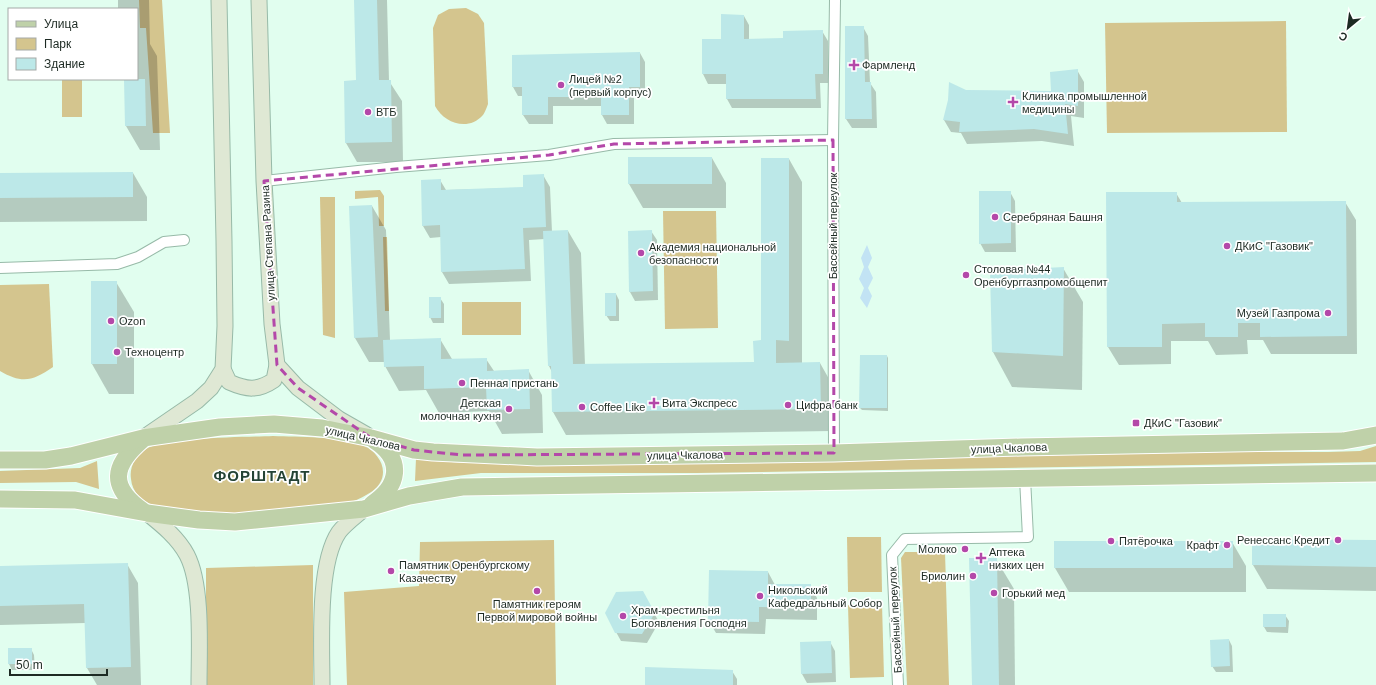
<svg xmlns="http://www.w3.org/2000/svg" width="1376" height="685" font-family="Arial,sans-serif">
<style>
.green{fill:#d4c58e}
.water{fill:#c2e3f4}
.shadow{fill:#0003}
.building{fill:#bce8e8}
.lines{fill:none;stroke-linecap:round;stroke-linejoin:round}
.minor-casing{stroke:#97baa8;stroke-width:12}
.secondary-casing{stroke:#97baa8;stroke-width:17}
.primary-casing{stroke:#fff;stroke-width:19}
.minor{stroke:#fff;stroke-width:10}
.secondary{stroke:#dfe8d4;stroke-width:15}
.primary{stroke:#bfd1a9;stroke-width:17}
.marked{fill:none;stroke:#b448a9;stroke-width:3;stroke-dasharray:8 5;stroke-linejoin:round}
.poi-dot{fill:#b448a9;stroke:#fff;stroke-width:1.5}
.labels{text-anchor:middle;dominant-baseline:central;stroke-width:3.5;stroke-linejoin:round;paint-order:stroke}
.poi-label{font-size:11px;fill:#1d2a23;stroke:#fff;text-anchor:start}
.street-label{font-size:11px;fill:#1d2a23;stroke:#fff}
.district-label{font-size:15px;font-weight:bold;letter-spacing:1px;fill:#244335;stroke:#fff}
</style>
<rect width="100%" height="100%" fill="#e1feef"/>
<g class="green">
<path d="M139,0H162L170,133H153L146,28H140Z"/>
<path d="M466,8L478,14L484,23L488,104C487,107 485,112 483,115C468,132 444,123 435,106L433,28L438,15L449,9Z"/>
<path d="M1286,21L1287,132L1107,133L1105,23Z"/>
<rect x="62" y="79" width="20" height="38"/>
<path d="M380,190L384,196V226H379L378,197L355,199V191Z"/>
<path d="M320,197H335V338L323,335Z"/>
<path d="M663,211H716L718,328L665,329Z"/>
<path d="M383,237H387L389,311H385Z"/>
<path d="M49,284L53,367C33,381 22,384 0,371V285Z"/>
<rect x="462" y="302" width="59" height="33"/>
<path d="M273,436C299,437 340,436 364,446C374,450 383,461 383,472C383,489 365,496 352,502C295,509 235,520 177,510C170,508 160,508 153,505C142,501 132,492 131,479C129,467 136,455 146,449C164,437 248,437 273,436Z"/>
<path d="M1376,446V462L697,473H481L415,481L416,458L434,461L468,463L659,460H838L1189,452H1328L1360,451Z"/>
<path d="M97,461L99,489L76,482L0,483V471L80,468Z"/>
<path d="M847,537H881L882,592H848Z"/>
<path d="M554,540L556,685H347L344,592L419,586L420,542Z"/>
<path d="M905,552H945L949,685H907L901,558Z"/>
<path d="M313,565V685H206V568Z"/>
<path d="M882,604L884,677L850,678L848,605Z"/>
</g>
<path class="water" d="M867,245L872,258L868,267L873,278L868,288L872,296L867,308L860,298L864,288L859,279L864,267L861,258Z"/>
<g class="shadow">
<path d="M118,0H149L150,44L157,56L160,150H140L126,126L125,79H137V9H118Z"/>
<path d="M355,0H387L389,81L402,101L403,162H357L346,143L357,81Z"/>
<path d="M744,16L749,25V40L784,39L822,31L828,41V83H820L821,108H732L727,99V84H708L703,74V40H722Z"/>
<path d="M863,27L868,36L870,83L876,92L877,128H852L846,119Z"/>
<path d="M640,53L645,62V96H634V124H607L602,115V106H553V124H529L523,115V96H518L513,87Z"/>
<path d="M1077,70L1084,82V118L1071,116L1074,146L1042,141L967,144L961,133L951,132L944,120L949,100L966,91L1052,92Z"/>
<path d="M629,158H712L726,183V208H643L629,184Z"/>
<path d="M789,159L802,182V364L820,363L833,386V431L566,435L553,412L552,372L549,366L545,239L529,240L531,281L449,284L442,272L441,237L430,238L423,226L440,180L446,190L524,188L543,175L550,187L552,232L568,231L581,253L585,365L755,363L762,341Z"/>
<path d="M133,173L147,197V221L0,222V174Z"/>
<path d="M1010,192L1015,201L1016,252H985L980,243Z"/>
<path d="M1176,193L1182,203L1345,202L1356,220L1357,354H1271L1263,340H1247L1248,354L1216,355L1208,341H1171V364L1119,365L1108,347Z"/>
<path d="M372,206L386,230L390,340L440,339L452,359H486L494,371L528,370L542,395L543,433L502,434L489,411L439,413L426,390L399,391L385,366V362H369L355,338L350,207Z"/>
<path d="M651,231L657,240L658,300L635,301L630,292Z"/>
<path d="M1063,268L1083,302L1082,390L1012,387L993,352L991,272Z"/>
<path d="M116,282L134,312V394H109L92,364Z"/>
<path d="M616,294L619,300V321H610L606,315Z"/>
<path d="M440,298L444,304V323H433L430,317Z"/>
<path d="M887,356L888,358V411L862,410L860,408Z"/>
<path d="M1253,540L1376,541V591L1267,589L1253,565Z"/>
<path d="M1055,542H1232L1246,566V592H1069L1055,568Z"/>
<path d="M996,559L1014,589L1015,685H973Z"/>
<path d="M127,564L138,583L141,685H97L87,668L86,623L0,625V567Z"/>
<path d="M768,572L775,585H810L817,598V620L766,619L765,634L716,633L709,621Z"/>
<path d="M642,592L659,622L647,643L621,641L616,632Z"/>
<path d="M1285,615L1289,621L1288,633L1267,632L1264,627Z"/>
<path d="M1229,640L1232,646L1233,672H1216L1212,666Z"/>
<path d="M830,642L835,651L836,682L807,683L802,674Z"/>
<path d="M9,649H31L34,655L35,670H12L9,664Z"/>
<path d="M646,668L732,671L737,679V685H646Z"/>
</g>
<g class="building">
<path d="M354,0H377L379,80H391L392,142L345,143L344,81L356,80Z"/>
<path d="M721,14L744,15V39L783,38V31L823,30V74H815L816,99H726V74H702V39H721Z"/>
<path d="M845,26H864L865,82H871L872,119H845Z"/>
<path d="M640,52V87H629V115H601V97H548V115H522V87H512V55Z"/>
<path d="M1078,69V106L1065,104L1068,134L1034,129L959,132L960,122L943,120L948,100L949,82L966,90L1051,91L1050,72Z"/>
<path d="M124,79H145L146,126H125Z"/>
<rect x="628" y="157" width="84" height="27"/>
<path d="M761,158H789V341L776,340V363L820,362L821,409L552,412L551,366H548L543,231L568,230L573,364L754,362L753,341L761,340Z"/>
<path d="M133,172V197L0,198V173Z"/>
<path d="M544,174L546,227L523,228L525,269L441,272L440,225L422,226L421,180L441,179V190L523,187V175Z"/>
<path d="M979,191H1011V243L979,244Z"/>
<path d="M1106,192H1177V202L1346,201L1347,336L1260,337V323H1238V337H1205V323L1162,324V347H1107Z"/>
<path d="M372,205L378,337L354,338L349,206Z"/>
<path d="M652,230L653,291L629,292L628,231Z"/>
<path d="M1064,267L1063,356L992,352L990,271Z"/>
<rect x="91" y="281" width="26" height="83"/>
<rect x="605" y="293" width="11" height="23"/>
<rect x="429" y="297" width="12" height="21"/>
<path d="M441,338V359L487,358V371L529,369L530,409L487,410L486,387L424,389V366L384,367L383,340Z"/>
<path d="M860,355H887V408H859Z"/>
<path d="M1252,539L1376,540V567L1252,565Z"/>
<rect x="1054" y="541" width="179" height="27"/>
<path d="M969,558H997L999,685H972Z"/>
<path d="M128,563L131,667L86,668L84,604L0,606V566Z"/>
<path d="M709,570L768,571V584H811V608L759,607V622L708,621Z"/>
<path d="M643,591L655,613L642,634L615,633L605,613L616,592Z"/>
<rect x="1263" y="614" width="23" height="13"/>
<path d="M1229,639L1230,666L1211,667L1210,640Z"/>
<path d="M831,641L832,673L801,674L800,642Z"/>
<rect x="8" y="648" width="24" height="16"/>
<path d="M645,667L733,670V685H645Z"/>
</g>
<g class="lines">
<defs>
<g id="minor">
<path d="M264,181L396,167L549,155L614,144L833,140"/>
<path d="M0,268L117,264L138,257L164,242L184,240"/>
<path d="M834,453L833,140L835,0"/>
<path d="M898,685L892,555L905,539L1028,537L1025,478"/>
</g>
<g id="secondary">
<path d="M259,0L264,181L272,324L277,365L298,388L339,419L367,435"/>
<path d="M223,369L229,382C247,390 258,391 274,380L277,365"/>
<path d="M143,438L197,401L211,388L223,369L225,326L224,241L219,0"/>
<path d="M147,513C162,525 178,538 187,555C203,586 199,650 199,685"/>
<path d="M322,685C322,646 317,564 339,532C345,524 356,516 364,509"/>
</g>
<g id="primary">
<path d="M142,440C112,466 109,487 143,511"/>
<path d="M0,460H45L71,456L143,438L220,427L274,424L322,428L371,438L414,450L433,452L537,457L834,453L1021,447L1343,441L1376,435"/>
<path d="M0,499L75,500L147,513L199,520L235,522L364,509L409,496L462,487L1376,473"/>
<path d="M372,504C399,486 404,460 375,441"/>
</g>
</defs>
<use href="#minor" class="minor-casing"/>
<use href="#secondary" class="secondary-casing"/>
<use href="#primary" class="primary-casing"/>
<use href="#minor" class="minor"/>
<use href="#secondary" class="secondary"/>
<use href="#primary" class="primary"/>
</g>
<path class="marked" d="M833,140L834,453L462,455L414,450L371,438L298,388L277,365L264,181L549,155L614,144Z"/>
<g class="poi-dot">
<path d="M852 59h4v4h4v4h-4v4h-4v-4h-4v-4h4z"/>
<circle cx="561" cy="85" r="4"/>
<path d="M1011 96h4v4h4v4h-4v4h-4v-4h-4v-4h4z"/>
<circle cx="368" cy="112" r="4"/>
<circle cx="995" cy="217" r="4"/>
<circle cx="1227" cy="246" r="4"/>
<circle cx="641" cy="253" r="4"/>
<circle cx="966" cy="275" r="4"/>
<circle cx="1328" cy="313" r="4"/>
<circle cx="111" cy="321" r="4"/>
<circle cx="117" cy="352" r="4"/>
<circle cx="462" cy="383" r="4"/>
<path d="M652 397h4v4h4v4h-4v4h-4v-4h-4v-4h4z"/>
<circle cx="788" cy="405" r="4"/>
<circle cx="582" cy="407" r="4"/>
<circle cx="509" cy="409" r="4"/>
<rect x="1132" y="419" width="8" height="8" rx="2"/>
<circle cx="1338" cy="540" r="4"/>
<circle cx="1111" cy="541" r="4"/>
<circle cx="1227" cy="545" r="4"/>
<circle cx="965" cy="549" r="4"/>
<path d="M979 552h4v4h4v4h-4v4h-4v-4h-4v-4h4z"/>
<circle cx="391" cy="571" r="4"/>
<circle cx="973" cy="576" r="4"/>
<circle cx="537" cy="591" r="4"/>
<circle cx="994" cy="593" r="4"/>
<circle cx="760" cy="596" r="4"/>
<circle cx="623" cy="616" r="4"/>
</g>
<g class="labels">
<g class="poi-label">
<text x="862" y="65">Фармленд</text>
<text x="569" y="79">Лицей №2<tspan x="569" dy="13">(первый корпус)</tspan></text>
<text x="1022" y="96">Клиника промышленной<tspan x="1022" dy="13">медицины</tspan></text>
<text x="376" y="112">ВТБ</text>
<text x="1003" y="217">Серебряная Башня</text>
<text x="1235" y="246">ДКиC "Газовик"</text>
<text x="649" y="247">Академия национальной<tspan x="649" dy="13">безопасности</tspan></text>
<text x="974" y="269">Столовая №44<tspan x="974" dy="13">Оренбурггазпромобщепит</tspan></text>
<text x="1320" y="313" text-anchor="end">Музей Газпрома</text>
<text x="119" y="321">Ozon</text>
<text x="125" y="352">Техноцентр</text>
<text x="470" y="383">Пенная пристань</text>
<text x="501" y="403" text-anchor="end">Детская<tspan x="501" dy="13">молочная кухня</tspan></text>
<text x="662" y="403">Вита Экспресс</text>
<text x="796" y="405">Цифра банк</text>
<text x="590" y="407">Coffee Like</text>
<text x="1144" y="423">ДКиС "Газовик"</text>
<text x="1330" y="540" text-anchor="end">Ренессанс Кредит</text>
<text x="1119" y="541">Пятёрочка</text>
<text x="1219" y="545" text-anchor="end">Крафт</text>
<text x="957" y="549" text-anchor="end">Молоко</text>
<text x="989" y="552">Аптека<tspan x="989" dy="13">низких цен</tspan></text>
<text x="399" y="565">Памятник Оренбургскому<tspan x="399" dy="13">Казачеству</tspan></text>
<text x="965" y="576" text-anchor="end">Бриолин</text>
<text x="768" y="590">Никольский<tspan x="768" dy="13">Кафедральный Собор</tspan></text>
<text x="1002" y="593">Горький мед</text>
<text x="537" y="604" text-anchor="middle">Памятник героям<tspan x="537" dy="13">Первой мировой войны</tspan></text>
<text x="631" y="610">Храм-крестильня<tspan x="631" dy="13">Богоявления Господня</tspan></text>
</g>
<g class="street-label">
<text transform="translate(833 226) rotate(-90)">Бассейный переулок</text>
<text transform="translate(268 243) rotate(-93)">улица Степана Разина</text>
<text transform="translate(363 438) rotate(13)">улица Чкалова</text>
<text transform="translate(1009 448) rotate(-2)">улица Чкалова</text>
<text transform="translate(685 455) rotate(-1)">улица Чкалова</text>
<text transform="translate(895 620) rotate(-93)">Бассейный переулок</text>
</g>
<g class="district-label">
<text x="262" y="475">ФОРШТАДТ</text>
</g>
</g>
<rect x="8" y="8" width="130" height="72" fill="#ffffff" stroke="#a5aaa7"/>
<rect x="16" y="21" width="20" height="6" fill="#bfd1a9" stroke="#a5aaa7"/>
<text x="44" y="28" font-size="12" fill="#1d2a23">Улица</text>
<rect x="16" y="38" width="20" height="12" fill="#d4c58e" stroke="#a5aaa7"/>
<text x="44" y="48" font-size="12" fill="#1d2a23">Парк</text>
<rect x="16" y="58" width="20" height="12" fill="#bce8e8" stroke="#a5aaa7"/>
<text x="44" y="68" font-size="12" fill="#1d2a23">Здание</text>
<g transform="translate(1348 28) rotate(209)" stroke="#ffffff" stroke-width="3" paint-order="stroke">
<path d="M0-3L7 15L0 10L-7 15Z" fill="#1d2a23"/>
<text y="-6" font-size="11" font-weight="bold" text-anchor="middle" fill="#1d2a23">С</text>
</g>
<path d="M10 669v6h97v-6" fill="none" stroke="#1d2a23" stroke-width="2"/>
<text x="16" y="669" font-size="12" fill="#1d2a23" stroke="#ffffff" stroke-width="3" paint-order="stroke">50 m</text>
</svg>
